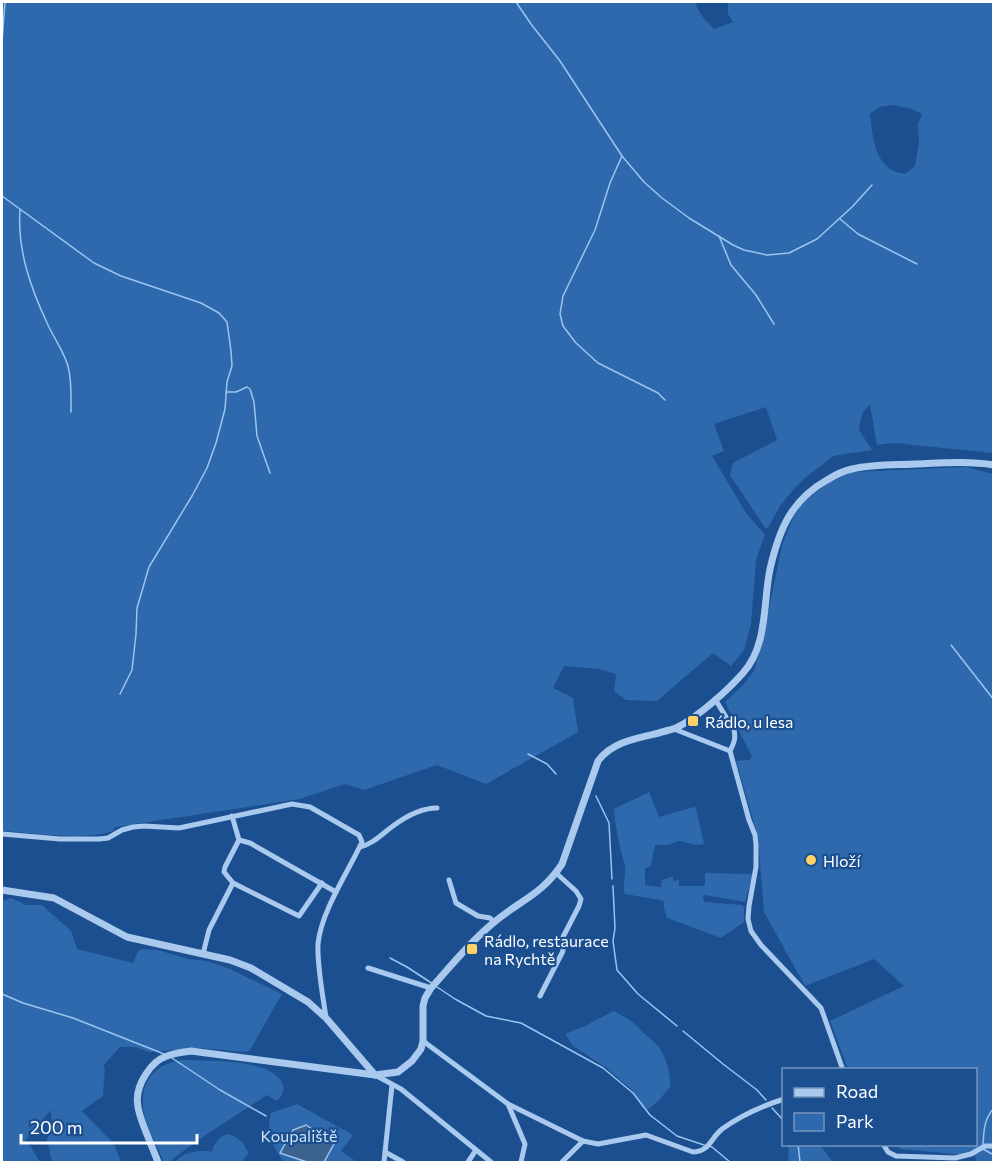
<svg xmlns="http://www.w3.org/2000/svg" width="995" height="1164" font-family="Commissioner,sans-serif">
<style>
.green{fill:#2e69ad;fill-rule:evenodd}
.water{fill:#3c6290;stroke:#9cc4f0;stroke-width:1.5}
.lines{fill:none;stroke-linecap:round;stroke-linejoin:round}
.stream{stroke:#9cc4f0;stroke-width:1.5}
.minor{stroke:#a9c9ee;stroke-width:5}
.tertiary{stroke:#a9c9ee;stroke-width:7}
.poi-dot{fill:#ffd166;stroke:#1b4f8f;stroke-width:2}
.labels{text-anchor:middle;dominant-baseline:central;stroke-width:4.5;stroke-linejoin:round;paint-order:stroke}
.poi-label{font-size:16px;fill:#fff;stroke:#1b4f8f;text-anchor:start}
.park-label{font-size:16px;fill:#cfe3fa;stroke:#1b4f8f}
</style>
<rect width="100%" height="100%" fill="#1b4f8f"/>
<g class="green">
<path d="M2,2H695C699,14 705,20 714,29L733,22L728,14V2H993V453L894,443L877,445L870,405C861,411 861,419 859,430L872,450L833,456L805,478L793,490L780,506L768,528H765L730,475L733,463L777,440L766,407L714,424L724,451L712,456L746,513L765,535L756,560L751,624L744,650L731,666L713,653L657,701L626,700L614,691L616,674L599,669L564,666L553,688L573,698L578,732L486,784L437,765L364,790L345,784L300,799L115,827L113,831C87,841 32,833 2,831V833ZM893,105L912,109L922,114L918,124L919,142L915,166L905,174C875,170 873,140 870,114L879,107Z"/>
<path d="M966,467L993,474V1162H977L975,1156L901,1149L894,1145L976,1144V1070L848,1069L830,1021L904,986L874,959L805,986L764,912L758,837L736,761L749,760L752,757L725,702L743,685L754,671L762,643L782,545L794,516L804,501L826,484L852,472Z"/>
<path d="M649,792L659,817L694,807L696,808L704,844L696,845L679,841L668,845H655L651,865L650,867L645,868V885L661,887L662,880L673,876V881L679,880V886H703L705,884V874L706,873L751,874L753,876L745,902L705,895L703,897L704,902L742,905L744,908V922L721,938L667,918L664,908V902L660,900L625,894C622,886 626,875 625,866C625,862 622,857 621,852C618,838 615,824 614,809Z"/>
<path d="M11,898L26,905H42L71,931L77,949L133,963L138,951L142,949L158,950L188,959L207,961L230,969L282,994L250,1050L246,1052L199,1048L149,1052L136,1047H120L103,1066L105,1068L103,1096L82,1111L114,1144L121,1162H52L47,1139L52,1127L51,1110L25,1141L31,1147L40,1162H2V901Z"/>
<path d="M614,1011L630,1020L659,1047C666,1058 671,1073 670,1087C663,1095 657,1104 648,1109L642,1108L632,1090L608,1069L573,1046L566,1035L567,1033L583,1027Z"/>
<path d="M183,1060C206,1061 274,1058 283,1085C285,1091 282,1096 277,1101L267,1095L195,1142L169,1162H164C159,1150 146,1126 144,1114C139,1084 152,1064 183,1060Z"/>
<path d="M297,1104L353,1135L341,1151L354,1160L353,1162H283C273,1143 265,1135 271,1113Z"/>
<path d="M227,1134C239,1136 243,1143 249,1153L241,1162H176C184,1151 197,1151 210,1151L212,1152C213,1144 220,1136 227,1134Z"/>
<path d="M789,1144L820,1145L833,1162H788Z"/>
</g>
<path class="water" d="M306,1125L334,1144L324,1162H307L280,1153L293,1130Z"/>
<g class="lines">
<g class="stream">
<path d="M516,2L531,24L560,61L622,156L644,182L662,198L689,218L733,245L744,250L767,255L789,253L817,239L852,207L872,185"/>
<path d="M2,42L5,2"/>
<path d="M622,156L610,183L595,230L563,296L560,314L563,326L576,343L598,363L658,393L665,400"/>
<path d="M2,196L94,263L121,276L201,303L219,313L227,322L231,351L232,366L227,382L225,409L216,443L207,468L192,496L149,567L137,608L136,634L132,670L120,694"/>
<path d="M20,210C17,250 31,289 48,325C54,338 64,352 68,366C72,381 71,397 71,412"/>
<path d="M840,219L858,234L917,264"/>
<path d="M719,236L731,265L756,295L774,324"/>
<path d="M226,392H236L247,387L250,389L254,402L257,436L270,473"/>
<path d="M951,645L994,700"/>
<path d="M528,754L547,764L556,774"/>
<path d="M596,796L609,823L612,879"/>
<path d="M613,886L615,928L613,941L617,970L638,994L677,1026"/>
<path d="M390,958L407,967L433,984"/>
<path d="M437,987L455,999L486,1016L521,1023L603,1068L633,1093L650,1115L677,1136L704,1145"/>
<path d="M2,994L23,1003L73,1018L164,1054"/>
<path d="M683,1031L723,1064L757,1090L766,1100"/>
<path d="M172,1058L220,1090L266,1116"/>
<path d="M772,1108L784,1121"/>
<path d="M798,1144L800,1162"/>
<path d="M983,1144C984,1130 984,1119 994,1108"/>
<path d="M709,1146L712,1147L730,1162"/>
<path d="M983,1149L994,1155"/>
</g>
<g class="minor">
<path d="M715,699L734,730C736,738 734,743 730,751L749,820L755,835L756,845V867L749,906L748,919L751,931L761,945L821,1008L843,1070"/>
<path d="M674,729L730,751"/>
<path d="M232,816L239,840L225,867L224,872L233,883L299,916L322,883"/>
<path d="M2,834L60,839H99L108,838L122,830L133,827L144,826L179,828L292,804L310,807L359,835L362,842C348,872 321,912 318,944C317,966 323,996 326,1018"/>
<path d="M239,840L250,843L336,892"/>
<path d="M360,847C373,844 382,834 393,826C405,817 422,808 437,808"/>
<path d="M449,880L456,903L478,916L490,918L494,922"/>
<path d="M203,954L209,930L233,883"/>
<path d="M368,968L431,988"/>
<path d="M540,996L563,951V937L579,906L581,899L576,891L556,873"/>
<path d="M423,1041L508,1104L583,1141L598,1144L646,1135L693,1152C710,1151 710,1139 722,1129C740,1116 762,1106 784,1099"/>
<path d="M375,1075L401,1089L491,1162"/>
<path d="M508,1104L525,1144L521,1162"/>
<path d="M883,1144L888,1152L896,1156L955,1158L971,1154L985,1146H994"/>
<path d="M385,1152L403,1162"/>
<path d="M384,1162L392,1085"/>
<path d="M468,1162L476,1150"/>
<path d="M562,1162L583,1141"/>
</g>
<g class="tertiary">
<path d="M2,890L54,898L127,937L230,960L251,968L308,1002L326,1018L375,1075"/>
<path d="M158,1162C154,1152 150,1142 146,1132C137,1110 132,1095 146,1074C151,1066 158,1059 167,1056C174,1053 183,1052 191,1051L375,1075L398,1072L412,1061L421,1049L423,1041V1006L425,998L431,988C451,966 469,943 492,924C518,901 541,896 562,864L598,761C612,742 637,738 659,733C664,731 671,730 676,728C698,717 727,691 743,673C768,645 763,603 770,569C779,530 791,500 827,480C835,475 843,471 852,469C873,464 895,465 916,464C942,463 968,461 994,465"/>
</g>
</g>
<g class="poi-dot">
<rect x="687" y="715" width="12" height="12" rx="3"/>
<circle cx="811" cy="860" r="6"/>
<rect x="466" y="943" width="12" height="12" rx="3"/>
</g>
<g class="labels">
<g class="poi-label">
<text x="705" y="721">Rádlo, u lesa</text>
<text x="823" y="860">Hloží</text>
<text x="484" y="940">Rádlo, restaurace<tspan x="484" dy="18">na Rychtě</tspan></text>
</g>
<g class="park-label">
<text x="299" y="1135">Koupaliště</text>
</g>
</g>
<rect width="995" height="1164" fill="none" stroke="#ffffff" stroke-width="6"/>
<rect x="782" y="1068" width="195" height="78" fill="#1b4f8f" stroke="#7695bc" stroke-width="1.5"/>
<rect x="794" y="1088" width="30" height="9" fill="#a9c9ee" stroke="#7695bc" stroke-width="1.5"/>
<text x="836" y="1098" font-size="18" fill="#ffffff">Road</text>
<rect x="794" y="1113" width="30" height="18" fill="#2e69ad" stroke="#7695bc" stroke-width="1.5"/>
<text x="836" y="1128" font-size="18" fill="#ffffff">Park</text>
<path d="M21 1134v9h176v-9" fill="none" stroke="#ffffff" stroke-width="3"/>
<text x="30" y="1134" font-size="18" fill="#ffffff" stroke="#1b4f8f" stroke-width="4.5" paint-order="stroke">200 m</text>
</svg>
